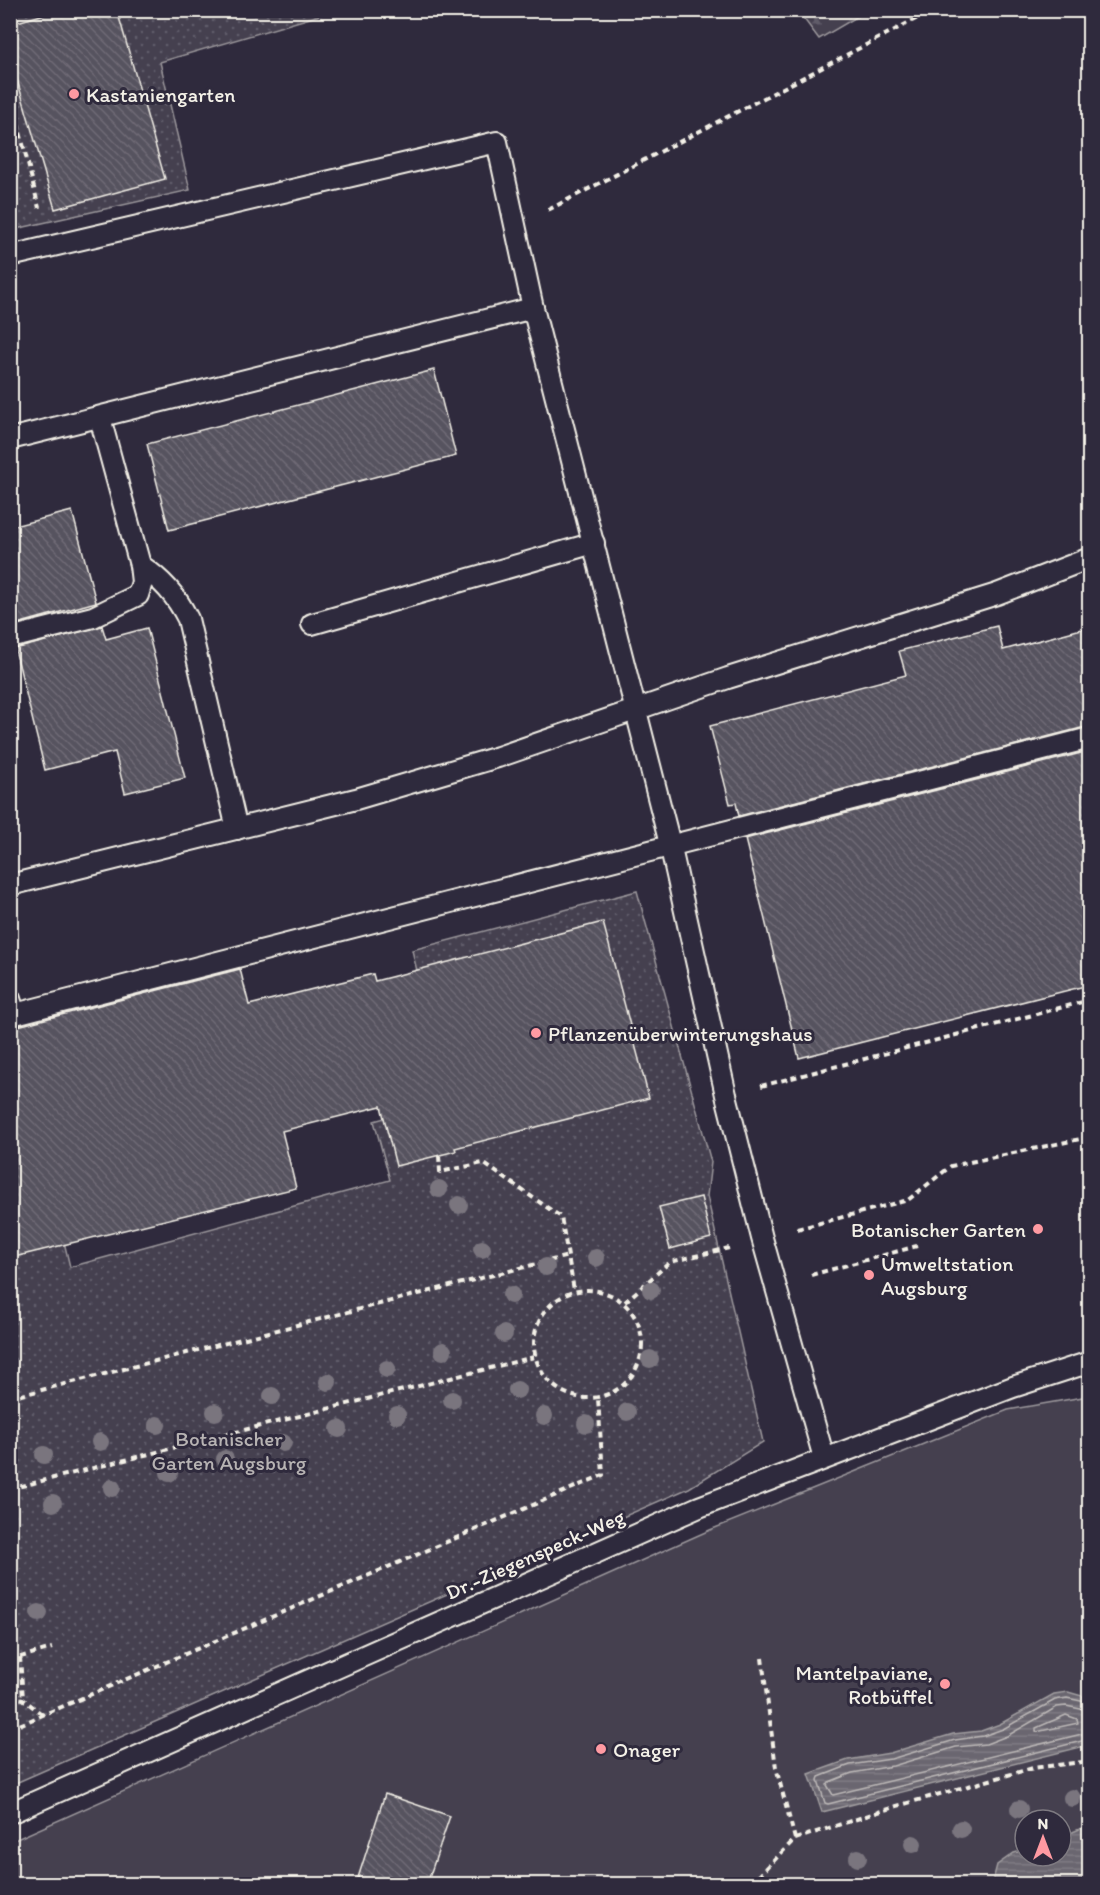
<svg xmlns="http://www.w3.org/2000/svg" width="1100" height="1895" font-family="Itim,sans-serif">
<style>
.forest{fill:url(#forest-firs);stroke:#9c989c;stroke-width:1.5}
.park{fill:#454050;stroke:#9c989c;stroke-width:1.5;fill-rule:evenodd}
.garden{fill:url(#garden-dots);stroke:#9c989c;stroke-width:1.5}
.water{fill:url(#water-rules);stroke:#a19ea0;stroke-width:1.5}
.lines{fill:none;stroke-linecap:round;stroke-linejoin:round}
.shore{stroke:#bdb9b8;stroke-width:1.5}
.building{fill:url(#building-back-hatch);stroke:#f4f1e8;stroke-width:1.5}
.lane-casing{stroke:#f4f1e8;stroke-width:24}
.path{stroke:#f4f1e8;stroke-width:4;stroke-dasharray:6 4.5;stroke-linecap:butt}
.lane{stroke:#2f2a3d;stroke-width:20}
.tree{fill:#7a757e}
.poi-dot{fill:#ff9aa2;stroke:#2f2a3d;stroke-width:2}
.labels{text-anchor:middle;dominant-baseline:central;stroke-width:6;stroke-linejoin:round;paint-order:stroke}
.poi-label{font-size:21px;fill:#f4f1e8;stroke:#2f2a3d;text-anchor:start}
.park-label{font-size:21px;fill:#b7b3b3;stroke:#2f2a3d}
.street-label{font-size:21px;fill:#f4f1e8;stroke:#2f2a3d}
</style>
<defs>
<pattern id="forest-firs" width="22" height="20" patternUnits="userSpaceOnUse" patternTransform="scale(1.5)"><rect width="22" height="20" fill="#454050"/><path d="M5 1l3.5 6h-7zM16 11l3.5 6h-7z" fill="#605c69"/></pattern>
<pattern id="garden-dots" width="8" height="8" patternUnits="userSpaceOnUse" patternTransform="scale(1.5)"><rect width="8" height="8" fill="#454050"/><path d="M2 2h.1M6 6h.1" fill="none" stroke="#605c69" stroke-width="1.8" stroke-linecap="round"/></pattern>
<pattern id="water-rules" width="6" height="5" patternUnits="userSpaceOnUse" patternTransform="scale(1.5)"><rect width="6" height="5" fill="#6a6670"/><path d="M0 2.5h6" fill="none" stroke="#807c84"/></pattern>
<pattern id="building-back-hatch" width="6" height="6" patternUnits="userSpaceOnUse" patternTransform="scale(1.5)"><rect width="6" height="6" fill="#56525f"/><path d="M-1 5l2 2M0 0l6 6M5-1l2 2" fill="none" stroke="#6f6b76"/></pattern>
</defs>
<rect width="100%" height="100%" fill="#2f2a3d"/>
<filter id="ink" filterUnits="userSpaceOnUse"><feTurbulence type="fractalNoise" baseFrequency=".0167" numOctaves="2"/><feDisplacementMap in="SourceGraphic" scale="12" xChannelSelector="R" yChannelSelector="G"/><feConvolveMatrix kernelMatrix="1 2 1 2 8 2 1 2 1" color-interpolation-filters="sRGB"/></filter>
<g filter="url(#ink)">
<path class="forest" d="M798,11H867L819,39Z"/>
<path class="park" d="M1089,1396V1884H11L10,1842L710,1530L1008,1410ZM1025,1820H1061V1856H1025Z"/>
<g class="garden">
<path d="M10,11H334L160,62L190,190L11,230Z"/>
<path d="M637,891L711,1162L707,1196L763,1442L689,1488L11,1785V1020L70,1267L390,1180L374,1121L448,1100L412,950Z"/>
</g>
<g class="water">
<path d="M1068,1692L1089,1698V1745L822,1812L809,1774L848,1760L890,1753L953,1734L981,1731L1000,1724L1054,1694Z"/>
<path d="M1089,1825V1884H992L997,1865L1014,1853L1025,1850V1856H1061V1837Z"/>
</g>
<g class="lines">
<g class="shore">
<path d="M1090,1703L1067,1698L1055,1700L1003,1729L983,1736L955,1740L891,1759L850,1765L819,1777L818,1780L825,1803L828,1804L1090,1739"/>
<path d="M1090,1711L1066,1706L1057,1707L1007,1736L986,1744L956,1747L893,1766L852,1773L829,1782L827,1785L833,1795L1090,1732"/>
<path d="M1066,1715L1077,1719L1078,1723L1036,1732V1728Z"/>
</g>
</g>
<g class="building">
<path d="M59,10H117L165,179L55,209L10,56V24Z"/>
<path d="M434,370L456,456L169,530L147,444Z"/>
<path d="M72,511L96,602L10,626V527Z"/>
<path d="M102,626L106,639L147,628L185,778L125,793L115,752L45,770L15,649Z"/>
<path d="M997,626L1003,650L1089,627V726L739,816L736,803L730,804L710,726L906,675L899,651Z"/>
<path d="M1089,751V985L799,1058L745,839Z"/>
<path d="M603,922L649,1098L455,1148L456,1151L396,1166L381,1106L282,1131L296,1188L10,1258V1025L18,1026L240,969L249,1005L373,974L375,981Z"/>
<path d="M701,1197L711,1238L670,1249L659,1207Z"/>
<path d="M385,1794L450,1816L427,1884H356Z"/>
</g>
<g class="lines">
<defs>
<g id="lane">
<path d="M10,256L497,142L533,308L670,844L726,1095L762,1238L824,1458"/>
<path d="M10,439L533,308"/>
<path d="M140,565C162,580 176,595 188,619L237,829"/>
<path d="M312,624L594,543"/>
<path d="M10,638L93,617L138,595L142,582L140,565L100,418"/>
<path d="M10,885L356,799L498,757L728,678L997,594L1090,558"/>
<path d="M10,999L15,1014L1090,738"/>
<path d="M10,1813L699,1507L1013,1387L1090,1362"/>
</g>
</defs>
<use href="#lane" class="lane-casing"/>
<g class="path">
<path d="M10,92L39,208"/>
<path d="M548,210L933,10"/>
<path d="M761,1086L1090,1000"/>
<path d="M439,1156L440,1172L483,1163L561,1217L574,1290"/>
<path d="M797,1229L908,1200L951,1166L1090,1137"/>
<path d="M811,1275L917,1246"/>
<circle cx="588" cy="1344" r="54"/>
<path d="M625,1302L670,1262L729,1248"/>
<path d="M10,1398L568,1256"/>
<path d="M10,1489L534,1357"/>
<path d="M20,1657L23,1699"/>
<path d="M762,1658L776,1768L795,1839"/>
<path d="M10,1660L52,1648"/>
<path d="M10,1697L23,1699L43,1715"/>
<path d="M10,1729L603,1475L598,1398"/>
<path d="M751,1884L795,1839L897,1806L1033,1768L1090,1761"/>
</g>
<use href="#lane" class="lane"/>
</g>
<g class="tree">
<circle cx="439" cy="1189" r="9"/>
<circle cx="459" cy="1205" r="9"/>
<circle cx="482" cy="1249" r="9"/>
<circle cx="596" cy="1258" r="9"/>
<circle cx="546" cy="1267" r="9"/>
<circle cx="651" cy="1290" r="9"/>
<circle cx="511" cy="1295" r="9"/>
<circle cx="504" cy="1334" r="9"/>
<circle cx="443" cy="1351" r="9"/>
<circle cx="650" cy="1359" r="9"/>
<circle cx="387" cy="1369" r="9"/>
<circle cx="328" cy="1382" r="9"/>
<circle cx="517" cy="1390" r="9"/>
<circle cx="272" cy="1396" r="9"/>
<circle cx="452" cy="1400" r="9"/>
<circle cx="215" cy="1412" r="9"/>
<circle cx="627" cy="1412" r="9"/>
<circle cx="397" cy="1415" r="9"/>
<circle cx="544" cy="1416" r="9"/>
<circle cx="586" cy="1424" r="9"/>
<circle cx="157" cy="1425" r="9"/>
<circle cx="339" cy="1429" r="9"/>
<circle cx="100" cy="1442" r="9"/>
<circle cx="283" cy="1443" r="9"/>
<circle cx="44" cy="1455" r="9"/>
<circle cx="225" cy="1459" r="9"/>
<circle cx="169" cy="1473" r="9"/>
<circle cx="112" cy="1488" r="9"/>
<circle cx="53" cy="1503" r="9"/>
<circle cx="39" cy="1613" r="9"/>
<circle cx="1072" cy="1798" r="9"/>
<circle cx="1019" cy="1809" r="9"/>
<circle cx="961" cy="1829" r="9"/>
<circle cx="913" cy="1844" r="9"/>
<circle cx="858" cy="1858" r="9"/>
</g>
</g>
<g class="poi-dot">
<circle cx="74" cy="94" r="6"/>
<circle cx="536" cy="1033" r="6"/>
<circle cx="1038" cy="1229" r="6"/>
<circle cx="869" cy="1275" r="6"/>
<circle cx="945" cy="1684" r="6"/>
<circle cx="601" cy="1749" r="6"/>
</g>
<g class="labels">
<g class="poi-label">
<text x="86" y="94">Kastaniengarten</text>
<text x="548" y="1033">Pflanzenüberwinterungshaus</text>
<text x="1026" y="1229" text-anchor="end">Botanischer Garten</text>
<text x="881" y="1263">Umweltstation<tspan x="881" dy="24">Augsburg</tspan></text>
<text x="933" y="1672" text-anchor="end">Mantelpaviane,<tspan x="933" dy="24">Rotbüffel</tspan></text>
<text x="613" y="1749">Onager</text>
</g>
<g class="park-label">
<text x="229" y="1438">Botanischer<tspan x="229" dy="24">Garten Augsburg</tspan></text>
</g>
<g class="street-label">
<text transform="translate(535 1554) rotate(-24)">Dr.-Ziegenspeck-Weg</text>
</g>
</g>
<rect width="1100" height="1895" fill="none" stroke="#2f2a3d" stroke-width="36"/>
<rect x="18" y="18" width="1064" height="1859" fill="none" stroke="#f4f1e8" stroke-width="2" filter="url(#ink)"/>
<g transform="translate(1043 1838)"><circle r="28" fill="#2f2a3d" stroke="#7e7a81" stroke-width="1.5"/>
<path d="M0-4.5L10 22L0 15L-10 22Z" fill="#ff9aa2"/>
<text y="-9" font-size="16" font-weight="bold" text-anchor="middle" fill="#f4f1e8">N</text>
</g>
</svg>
